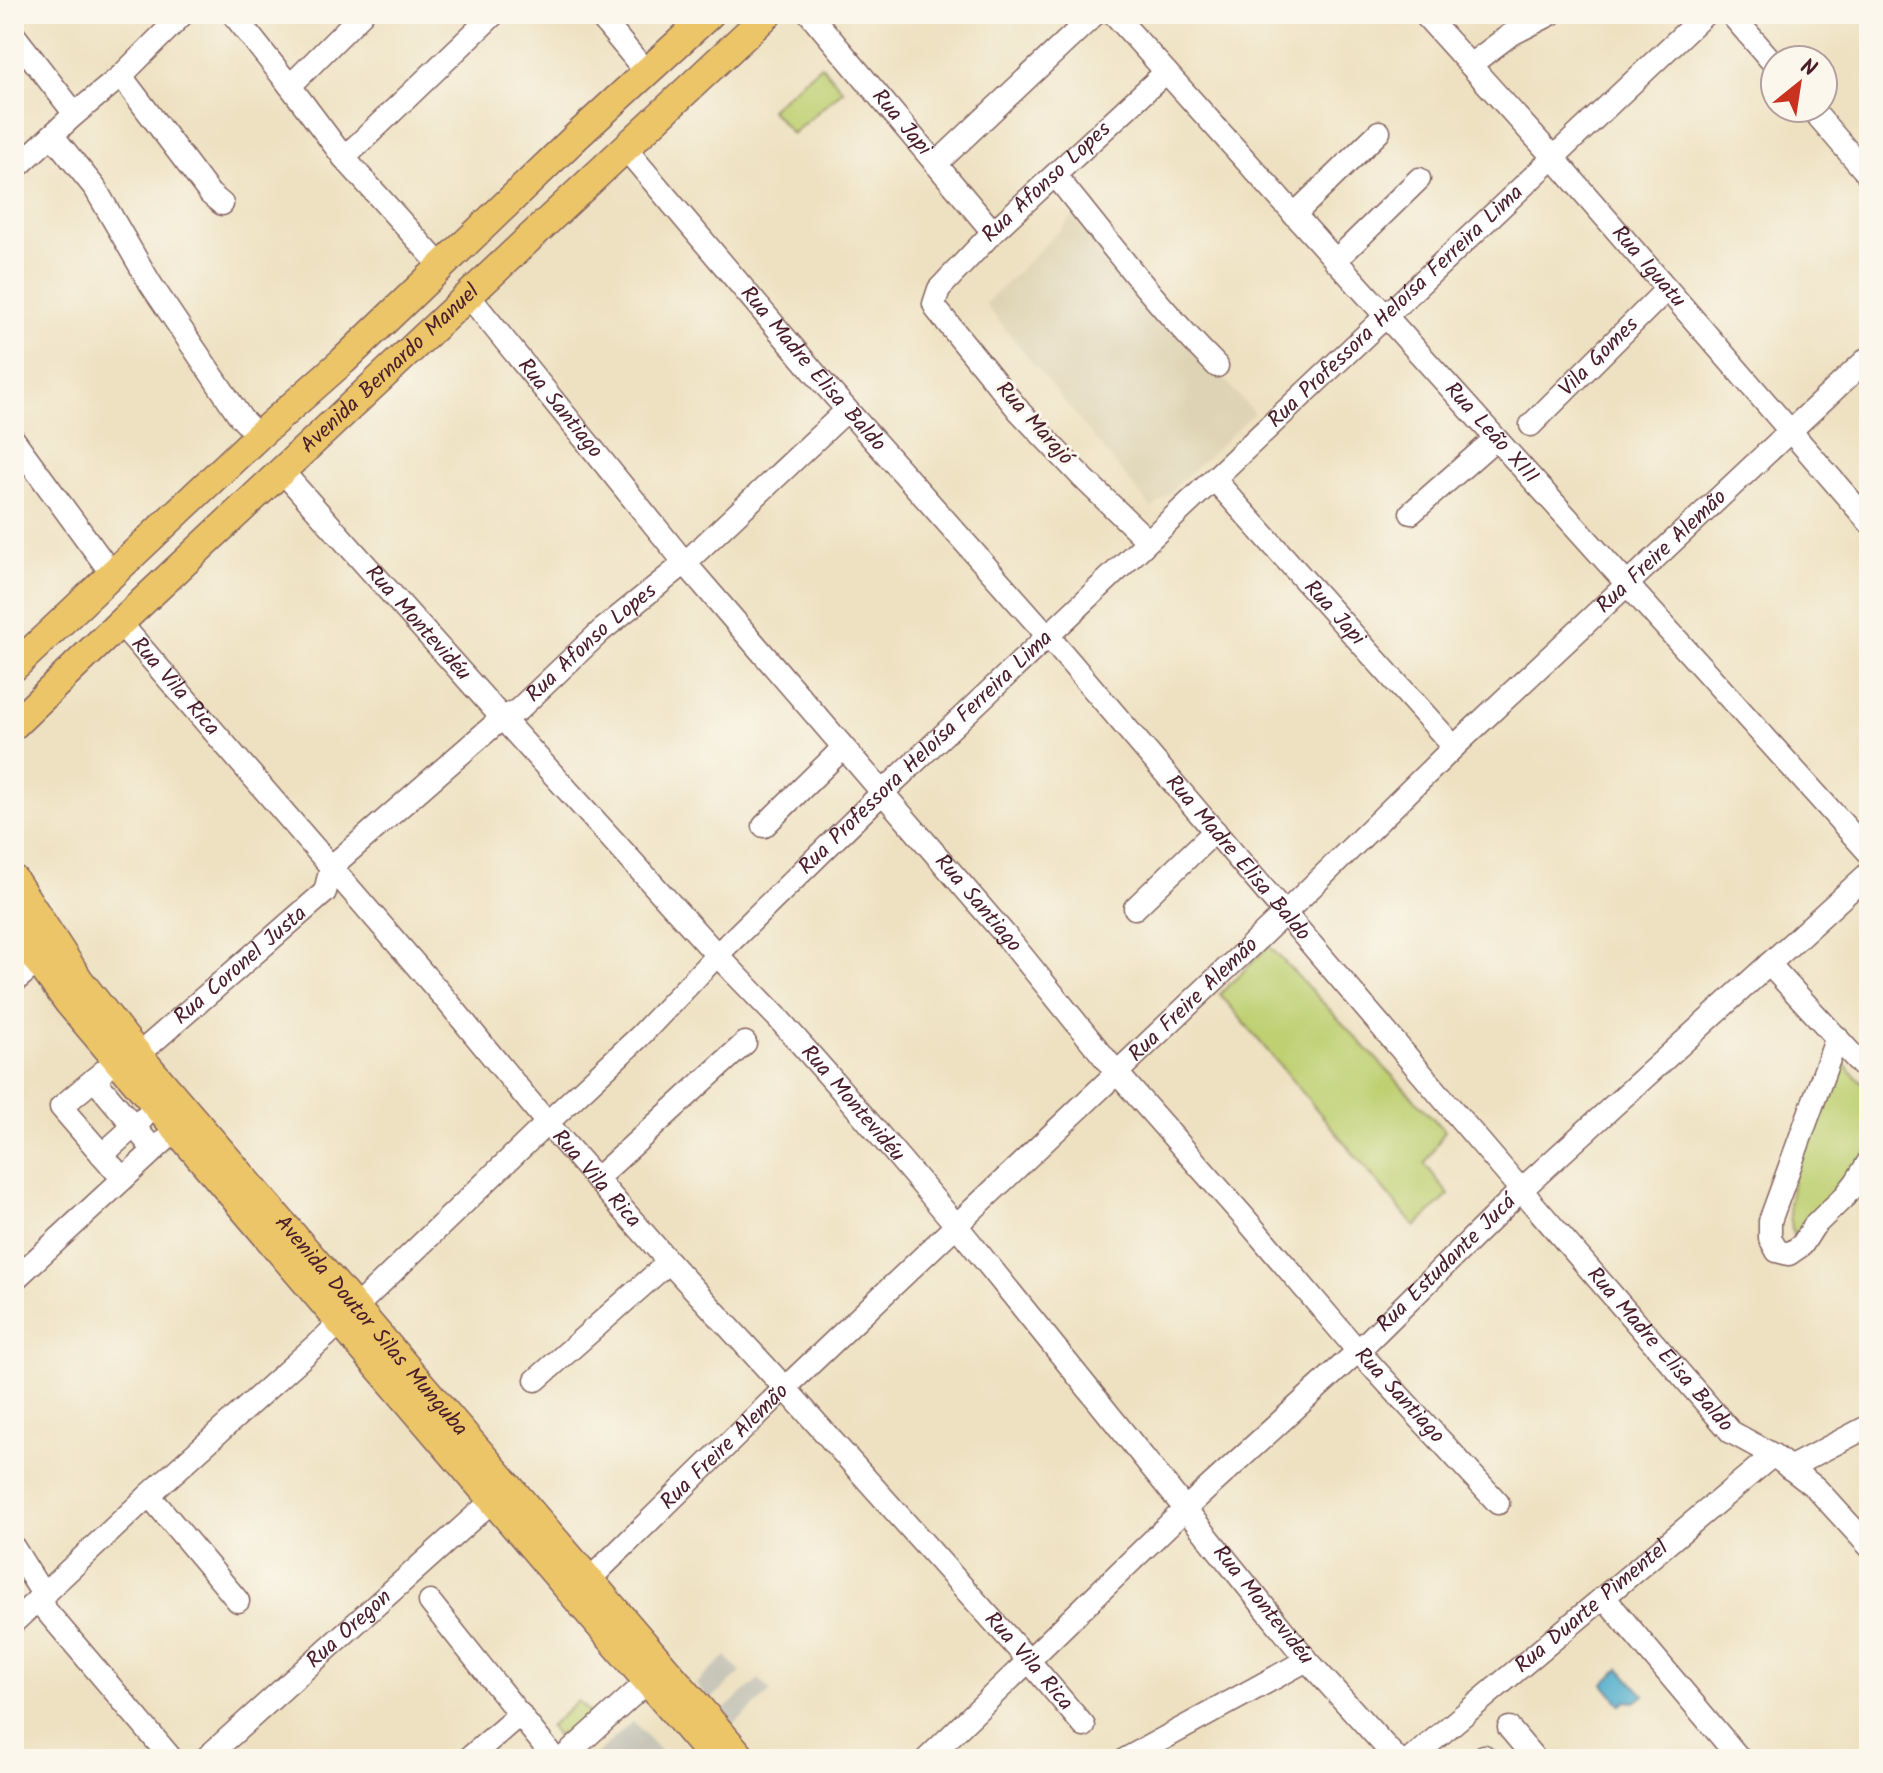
<svg xmlns="http://www.w3.org/2000/svg" width="1883" height="1773" font-family="Kalam,sans-serif">
<style>
.built{fill:#ded3b4}
.industrial{fill:#c6c5b8}
.green{fill:#bfd073;stroke:#84784f;stroke-width:2}
.water{fill:#4caccb;stroke:#4b667b;stroke-width:2}
.lines{fill:none;stroke-linecap:round;stroke-linejoin:round}
.minor-casing{stroke:#836360;stroke-width:25}
.major-casing{stroke:#836360;stroke-width:31}
.minor{stroke:#fff;stroke-width:22}
.major{stroke:#edc569;stroke-width:28}
.labels{text-anchor:middle;dominant-baseline:central;stroke-width:6;stroke-linejoin:round;paint-order:stroke}
.street-label{font-size:22px;fill:#4a1f2b;stroke:#fbf7ec}
</style>
<rect width="100%" height="100%" fill="#fbf7ec"/>
<filter id="ink" filterUnits="userSpaceOnUse"><feTurbulence type="fractalNoise" baseFrequency=".0125" numOctaves="2"/><feDisplacementMap in="SourceGraphic" scale="16" xChannelSelector="R" yChannelSelector="G"/><feConvolveMatrix kernelMatrix="1 2 1 2 8 2 1 2 1" color-interpolation-filters="sRGB"/></filter>
<filter id="wash" filterUnits="userSpaceOnUse"><feTurbulence type="fractalNoise" baseFrequency=".006" numOctaves="4" result="noise"/><feDisplacementMap in="SourceGraphic" scale="32" xChannelSelector="R" yChannelSelector="G"/><feGaussianBlur stdDeviation="1.8" result="paint"/><feColorMatrix in="noise" values="0 0 0 0 0 0 0 0 0 0 0 0 0 0 0 0 0 1.4 0 .05"/><feComposite in="paint" operator="in"/></filter>
<g filter="url(#wash)">
<rect width="100%" height="100%" fill="#eee1c1"/>
<path class="built" d="M1078,212L1254,413L1152,509L985,304Z"/>
<g class="industrial">
<path d="M726,1656L741,1673L710,1700L696,1684Z"/>
<path d="M759,1679L771,1692L733,1725L721,1712Z"/>
<path d="M633,1721L661,1752L653,1759H591Z"/>
</g>
<g class="green">
<path d="M821,65L843,90L792,134L770,109Z"/>
<path d="M1269,946L1445,1131L1425,1164L1449,1195L1415,1227L1220,994Z"/>
<path d="M1840,1059L1869,1091V1149L1846,1183L1793,1236L1789,1206L1795,1165Z"/>
<path d="M578,1701L590,1714L560,1740L549,1727Z"/>
</g>
<path class="water" d="M1620,1668L1644,1695L1635,1702L1626,1701L1621,1705L1604,1684Z"/>
</g>
<g filter="url(#ink)">
<g class="lines">
<defs>
<g id="minor">
<path d="M233,14L290,86L344,158L441,266"/>
<path d="M598,14L646,72"/>
<path id="s1" d="M810,14L993,232"/>
<path id="s2" d="M1114,14L1869,853"/>
<path id="s3" d="M1424,14L1553,157L1869,522"/>
<path d="M1731,14L1775,65"/>
<path d="M14,35L75,114"/>
<path d="M1470,65L1510,35L1551,14"/>
<path d="M121,76L210,194L222,204"/>
<path d="M290,86L362,14"/>
<path d="M1811,108L1869,176"/>
<path d="M52,135L95,188L150,283L241,418L258,436"/>
<path id="s4" d="M625,148L824,384L1048,636L1521,1190L1731,1432L1773,1455L1816,1488L1869,1546"/>
<path d="M344,158L494,14"/>
<path d="M936,164L1095,14"/>
<path d="M14,170L75,114L121,76L183,14"/>
<path d="M1055,175C1107,240 1158,307 1217,366"/>
<path d="M1294,215L1379,132"/>
<path d="M1335,261L1419,179"/>
<path id="s5" d="M468,295L685,563L1006,936L1117,1073L1243,1216L1358,1351L1498,1503"/>
<path id="s6" d="M1531,425L1667,289"/>
<path d="M14,440L112,574"/>
<path id="s7" d="M282,471L502,718L717,955L777,1017L837,1085L957,1226L1307,1660L1397,1759"/>
<path id="s8" d="M1214,479L1454,747"/>
<path d="M1411,513L1495,439"/>
<path id="s9" d="M1147,540L1081,476L1020,412L937,310L934,304L939,289L993,232L1166,72"/>
<path id="s10" d="M120,623L447,1001L547,1123L669,1262L785,1388L1029,1661L1084,1726"/>
<path d="M764,826L843,748"/>
<path d="M1135,908L1215,831"/>
<path d="M1769,964L1869,1073"/>
<path d="M14,982L38,961"/>
<path d="M1837,1037L1770,1221V1238L1777,1251L1789,1254L1802,1245L1814,1226L1845,1196L1856,1182L1869,1161"/>
<path id="s11" d="M138,1055L325,892L331,867L502,718L518,710L601,631L685,563L847,410"/>
<path d="M117,1060L61,1107L123,1179"/>
<path d="M94,1079L154,1150"/>
<path d="M102,1155L143,1118"/>
<path d="M596,1179L745,1043"/>
<path d="M14,1280L176,1130"/>
<path d="M536,1380L669,1262"/>
<path d="M1789,1468L1869,1426"/>
<path d="M149,1495L238,1601"/>
<path d="M14,1548L44,1596"/>
<path id="s12" d="M589,1580L785,1388L1285,913L1454,747L1869,357"/>
<path d="M1604,1597L1740,1759"/>
<path d="M38,1601L172,1759"/>
<path d="M430,1602L555,1759"/>
<path id="s13" d="M14,1622L149,1495L326,1336L547,1123L639,1037L717,955L882,793L1705,14"/>
<path d="M1509,1728L1535,1759"/>
<path d="M1484,1756L1487,1759"/>
<path id="s14" d="M205,1759L493,1500"/>
<path d="M468,1759L520,1714"/>
<path d="M562,1759L647,1682"/>
<path id="s15" d="M927,1759L1186,1508L1358,1351L1521,1190L1869,873"/>
<path d="M1126,1759L1307,1660"/>
<path id="s16" d="M1411,1759L1773,1455"/>
</g>
<g id="major">
<path d="M14,667L258,436L343,361L578,135L710,14"/>
<path id="s17" d="M14,725L120,623L768,14"/>
<path id="s18" d="M14,880L79,980L138,1055L743,1759"/>
<path d="M14,921L38,961L69,1003L340,1322L714,1759"/>
</g>
</defs>
<use href="#minor" class="minor-casing"/>
<use href="#major" class="major-casing"/>
<use href="#minor" class="minor"/>
<use href="#major" class="major"/>
</g>
</g>
<g class="labels">
<g class="street-label">
<text stroke="none"><textPath href="#s1" startOffset="142">Rua Japi</textPath></text>
<text stroke="none"><textPath href="#s9" startOffset="486">Rua Afonso Lopes</textPath></text>
<text stroke="none"><textPath href="#s3" startOffset="338">Rua Iguatu</textPath></text>
<text stroke="none"><textPath href="#s13" startOffset="1908">Rua Professora Heloísa Ferreira Lima</textPath></text>
<text stroke="none"><textPath href="#s6" startOffset="96">Vila Gomes</textPath></text>
<text stroke="none"><textPath href="#s17" startOffset="518">Avenida Bernardo Manuel</textPath></text>
<text stroke="none"><textPath href="#s4" startOffset="290">Rua Madre Elisa Baldo</textPath></text>
<text stroke="none"><textPath href="#s5" startOffset="146">Rua Santiago</textPath></text>
<text transform="translate(1034 424) rotate(48)">Rua Marajó</text>
<text stroke="none"><textPath href="#s2" startOffset="564">Rua Leão XIII</textPath></text>
<text stroke="none"><textPath href="#s12" startOffset="1486">Rua Freire Alemão</textPath></text>
<text stroke="none"><textPath href="#s8" startOffset="180">Rua Japi</textPath></text>
<text stroke="none"><textPath href="#s7" startOffset="204">Rua Montevidéu</textPath></text>
<text stroke="none"><textPath href="#s11" startOffset="618">Rua Afonso Lopes</textPath></text>
<text stroke="none"><textPath href="#s10" startOffset="84">Rua Vila Rica</textPath></text>
<text stroke="none"><textPath href="#s13" startOffset="1260">Rua Professora Heloísa Ferreira Lima</textPath></text>
<text stroke="none"><textPath href="#s4" startOffset="938">Rua Madre Elisa Baldo</textPath></text>
<text stroke="none"><textPath href="#s5" startOffset="794">Rua Santiago</textPath></text>
<text stroke="none"><textPath href="#s11" startOffset="136">Rua Coronel Justa</textPath></text>
<text stroke="none"><textPath href="#s12" startOffset="838">Rua Freire Alemão</textPath></text>
<text stroke="none"><textPath href="#s7" startOffset="852">Rua Montevidéu</textPath></text>
<text stroke="none"><textPath href="#s10" startOffset="732">Rua Vila Rica</textPath></text>
<text stroke="none"><textPath href="#s15" startOffset="718">Rua Estudante Jucá</textPath></text>
<text stroke="none"><textPath href="#s18" startOffset="572">Avenida Doutor Silas Munguba</textPath></text>
<text stroke="none"><textPath href="#s4" startOffset="1586">Rua Madre Elisa Baldo</textPath></text>
<text stroke="none"><textPath href="#s5" startOffset="1442">Rua Santiago</textPath></text>
<text stroke="none"><textPath href="#s12" startOffset="190">Rua Freire Alemão</textPath></text>
<text stroke="none"><textPath href="#s7" startOffset="1500">Rua Montevidéu</textPath></text>
<text stroke="none"><textPath href="#s16" startOffset="236">Rua Duarte Pimentel</textPath></text>
<text stroke="none"><textPath href="#s14" startOffset="194">Rua Oregon</textPath></text>
<text stroke="none"><textPath href="#s10" startOffset="1380">Rua Vila Rica</textPath></text>
</g>
</g>
<rect width="1883" height="1773" fill="none" stroke="#fbf7ec" stroke-width="48"/>
<g transform="translate(1799 84) rotate(30)"><circle r="38" fill="#fbf7ec" stroke="#b4a19f" stroke-width="2"/>
<path d="M0-6L14 30L0 20L-14 30Z" fill="#c8321e"/>
<text y="-12" font-size="22" font-weight="bold" text-anchor="middle" fill="#4a1f2b">N</text>
</g>
</svg>
